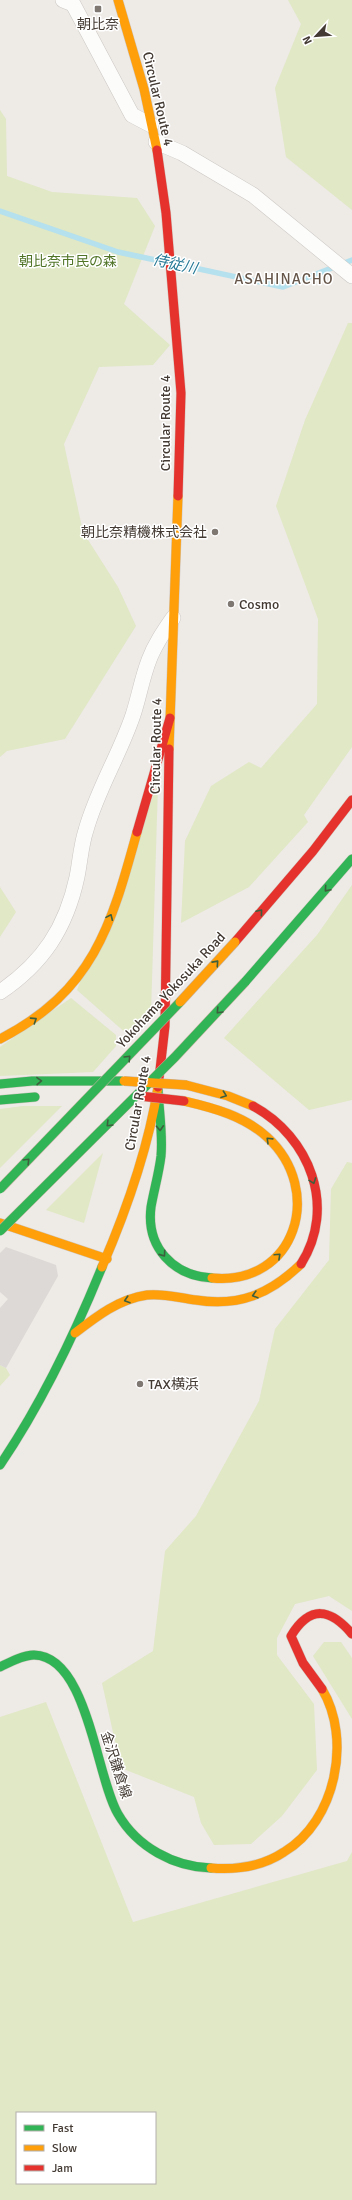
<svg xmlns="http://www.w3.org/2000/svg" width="352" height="2200" font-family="Signika,'Noto Sans JP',sans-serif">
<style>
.green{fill:#e0e8c5;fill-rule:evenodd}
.parking{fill:#ddd9d6}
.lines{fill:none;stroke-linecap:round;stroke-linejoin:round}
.stream{stroke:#b5e0ed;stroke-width:5.5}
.street-casing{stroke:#ccc8c4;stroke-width:16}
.fast-casing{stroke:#cfc7be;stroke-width:10}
.slow-casing{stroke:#cfc7be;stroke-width:10}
.jam-casing{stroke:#cfc7be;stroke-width:10}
.street{stroke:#fcfcfb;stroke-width:15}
.fast{stroke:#30b455;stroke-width:9}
.slow{stroke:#ff9f0a;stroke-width:9}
.jam{stroke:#e5322d;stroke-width:9}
.fast-bridge-casing{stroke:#c6b2a1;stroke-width:10;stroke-linecap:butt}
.slow-bridge-casing{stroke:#c6b2a1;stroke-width:10;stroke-linecap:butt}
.jam-bridge-casing{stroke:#c6b2a1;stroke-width:10;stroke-linecap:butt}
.fast-bridge{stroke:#30b455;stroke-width:9}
.slow-bridge{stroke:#ff9f0a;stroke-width:9}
.jam-bridge{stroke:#e5322d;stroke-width:9}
.oneway{stroke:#3d5f3d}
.poi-dot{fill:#7f7872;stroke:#fff;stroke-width:1.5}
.labels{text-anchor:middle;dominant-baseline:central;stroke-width:3;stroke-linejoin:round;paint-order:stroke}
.poi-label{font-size:14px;fill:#433a33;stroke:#fff;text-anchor:start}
.street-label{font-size:14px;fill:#433a33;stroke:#fff}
.park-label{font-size:14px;fill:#507426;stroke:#fff}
.water-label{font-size:15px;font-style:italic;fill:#287a97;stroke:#fff}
.neighbourhood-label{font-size:15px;letter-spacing:1px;fill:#66564a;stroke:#fff}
</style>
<rect width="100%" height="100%" fill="#eeeae6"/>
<g class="green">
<path d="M288,0H352V210L286,157L275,88L301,24Z"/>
<path d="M0,110L6,119L7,176L52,192L137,198L155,226L124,304L170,345L153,365L99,367L64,444L83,532L118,587L136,626L65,739L7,751L0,757Z"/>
<path d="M348,323H352V747L304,815L308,822L249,887L181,923L185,841L211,786L249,762L261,768L317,704L318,619L276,506L305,420Z"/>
<path d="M158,784L151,1012L128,1035L77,990Z"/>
<path d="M352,885V1100L309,1110L224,1038L317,935Z"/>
<path d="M0,887L16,912L0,937Z"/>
<path d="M71,998L116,1035V1046L93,1072L0,1076V1047Z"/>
<path d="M23,1106H62L0,1168V1109Z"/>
<path d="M103,1153L84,1223L46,1210Z"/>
<path d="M347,1162L352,1163V1611L329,1596L295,1604L277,1638V1655L314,1704L317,1770L282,1816L251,1844L214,1845L201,1823L194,1797L121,1768L102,1683L153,1651L165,1551L196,1516L259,1401L275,1329L329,1260L331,1189Z"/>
<path d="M0,1365L6,1368L10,1375L0,1386Z"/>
<path d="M324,1642H341L352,1658V1719L313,1656Z"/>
<path d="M46,1702L133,1922L347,1861L352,1852V2200H0V1717ZM17,2113H155V2183H17Z"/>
</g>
<path class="parking" d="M6,1247L56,1265L58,1276L6,1368L0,1365V1308L8,1299L0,1292V1253Z"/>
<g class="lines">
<g class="stream">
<path d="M0,211L118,252L165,262"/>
<path d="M176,264L283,287L352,260"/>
</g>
<defs>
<g id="street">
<path d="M63,0L73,4L132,115L151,125"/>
<path d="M156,142L182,153L253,195L352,276"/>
<path d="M0,992C43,963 66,928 77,877C80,862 81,845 86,830C97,790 120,754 133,715C139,697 142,678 149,660C155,644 164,631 173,618"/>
</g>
<g id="fast">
<path d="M245,982L352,859"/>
<path d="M0,1084L32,1081H121"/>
<path d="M158,1089C159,1111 163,1134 161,1156C159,1173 154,1190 151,1207C146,1247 173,1276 212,1278"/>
<path d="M0,1100L35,1097"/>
<path d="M0,1465C42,1403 74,1336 102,1267"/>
<path d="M0,1667C10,1662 23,1655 34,1655C88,1656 96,1777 118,1814C137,1847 174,1867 211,1868"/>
</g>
<g id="slow">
<path d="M118,0L144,89L157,150"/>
<path d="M169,749L178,496"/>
<path d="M0,1039C93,991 111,927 137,832"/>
<path d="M186,1085L228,1096L253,1106"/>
<path d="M184,1101C214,1108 244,1116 267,1137C325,1190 296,1286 212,1278"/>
<path d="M0,1223L107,1259"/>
<path d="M102,1267C127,1209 148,1150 158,1087"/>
<path d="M75,1333C97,1316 119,1299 147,1295C163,1293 180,1298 196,1300C239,1307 270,1294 301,1264"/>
<path d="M211,1868C236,1870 263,1866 284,1852C336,1821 352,1739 322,1689"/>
</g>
<g id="jam">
<path d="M157,150L166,213L181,393L178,496"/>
<path d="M137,832L170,718"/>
<path d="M235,942L313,851L352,800"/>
<path d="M158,1087L165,1026L169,749"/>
<path d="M253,1106C310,1137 337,1207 301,1264"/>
<path d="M322,1689L303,1663L291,1636C310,1605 330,1608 352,1634"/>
</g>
</defs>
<use href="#street" class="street-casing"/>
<use href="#fast" class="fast-casing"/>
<use href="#slow" class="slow-casing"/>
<use href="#jam" class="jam-casing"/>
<use href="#street" class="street"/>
<use href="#fast" class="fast"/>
<use href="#slow" class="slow"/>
<use href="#jam" class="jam"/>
<defs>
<g id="fast-bridge">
<path d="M0,1189L180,1002"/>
<path d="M0,1231L175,1057L245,982"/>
</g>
<g id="slow-bridge">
<path d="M180,1002L235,942"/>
<path d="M124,1081L186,1085"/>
</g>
<path id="jam-bridge" d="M140,1096L184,1101"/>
</defs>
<use href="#fast-bridge" class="fast-bridge-casing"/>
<use href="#slow-bridge" class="slow-bridge-casing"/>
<use href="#jam-bridge" class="jam-bridge-casing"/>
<use href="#fast-bridge" class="fast-bridge"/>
<use href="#slow-bridge" class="slow-bridge"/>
<use href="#jam-bridge" class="jam-bridge"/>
</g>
<defs><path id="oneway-chevron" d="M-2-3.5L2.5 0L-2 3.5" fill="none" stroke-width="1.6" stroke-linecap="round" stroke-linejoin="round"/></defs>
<g class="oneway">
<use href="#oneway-chevron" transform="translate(327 889) rotate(131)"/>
<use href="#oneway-chevron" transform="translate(260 912) rotate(-50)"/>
<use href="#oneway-chevron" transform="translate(110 917) rotate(-66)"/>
<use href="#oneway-chevron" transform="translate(216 963) rotate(-48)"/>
<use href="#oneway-chevron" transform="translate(219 1011) rotate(133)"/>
<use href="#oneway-chevron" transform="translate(34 1020) rotate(-33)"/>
<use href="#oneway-chevron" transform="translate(128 1058) rotate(-46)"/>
<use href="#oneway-chevron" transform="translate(39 1081) rotate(-1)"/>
<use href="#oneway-chevron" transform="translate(224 1095) rotate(20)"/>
<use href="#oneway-chevron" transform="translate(109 1124) rotate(135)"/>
<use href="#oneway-chevron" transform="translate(160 1128) rotate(87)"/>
<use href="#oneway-chevron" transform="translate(269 1140) rotate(-136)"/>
<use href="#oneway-chevron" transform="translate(27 1161) rotate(-45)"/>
<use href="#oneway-chevron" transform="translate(313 1181) rotate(70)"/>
<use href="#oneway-chevron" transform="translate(163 1254) rotate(55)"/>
<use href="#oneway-chevron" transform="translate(278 1256) rotate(-43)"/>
<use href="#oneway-chevron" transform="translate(255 1295) rotate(164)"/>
<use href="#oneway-chevron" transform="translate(127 1300) rotate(162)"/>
</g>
<g class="poi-dot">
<rect x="94" y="5" width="8" height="8" rx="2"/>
<circle cx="215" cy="532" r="4"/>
<circle cx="231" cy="604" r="4"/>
<circle cx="140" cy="1384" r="4"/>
</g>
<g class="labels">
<g class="poi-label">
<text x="98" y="24" text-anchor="middle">朝比奈</text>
<text x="207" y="532" text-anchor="end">朝比奈精機株式会社</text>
<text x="239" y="604">Cosmo</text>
<text x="148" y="1384">TAX横浜</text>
</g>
<g class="street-label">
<text transform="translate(158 99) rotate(77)">Circular Route 4</text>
<text transform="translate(165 423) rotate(-90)">Circular Route 4</text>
<text transform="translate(156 746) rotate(-89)">Circular Route 4</text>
<text transform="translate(171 990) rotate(-47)">Yokohama Yokosuka Road</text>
<text transform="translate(138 1103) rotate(-80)">Circular Route 4</text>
<text transform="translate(116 1765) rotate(72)">金沢鎌倉線</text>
</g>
<g class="park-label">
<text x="68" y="261">朝比奈市民の森</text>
</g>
<g class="water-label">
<text transform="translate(175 264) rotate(12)">侍従川</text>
</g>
<g class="neighbourhood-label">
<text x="284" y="279">ASAHINACHO</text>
</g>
</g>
<rect x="16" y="2112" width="140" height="72" fill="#ffffff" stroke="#b4b0ad"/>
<rect x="24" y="2125" width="20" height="6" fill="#30b455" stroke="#b4b0ad"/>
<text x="52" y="2132" font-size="12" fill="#433a33">Fast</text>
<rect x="24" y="2145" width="20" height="6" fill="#ff9f0a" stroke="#b4b0ad"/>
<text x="52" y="2152" font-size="12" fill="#433a33">Slow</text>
<rect x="24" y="2165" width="20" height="6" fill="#e5322d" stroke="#b4b0ad"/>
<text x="52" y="2172" font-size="12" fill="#433a33">Jam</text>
<g transform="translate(316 36) rotate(244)" stroke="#ffffff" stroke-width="3" paint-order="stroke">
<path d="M0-3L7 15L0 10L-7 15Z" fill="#433a33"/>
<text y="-6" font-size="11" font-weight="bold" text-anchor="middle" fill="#433a33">N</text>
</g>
</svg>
